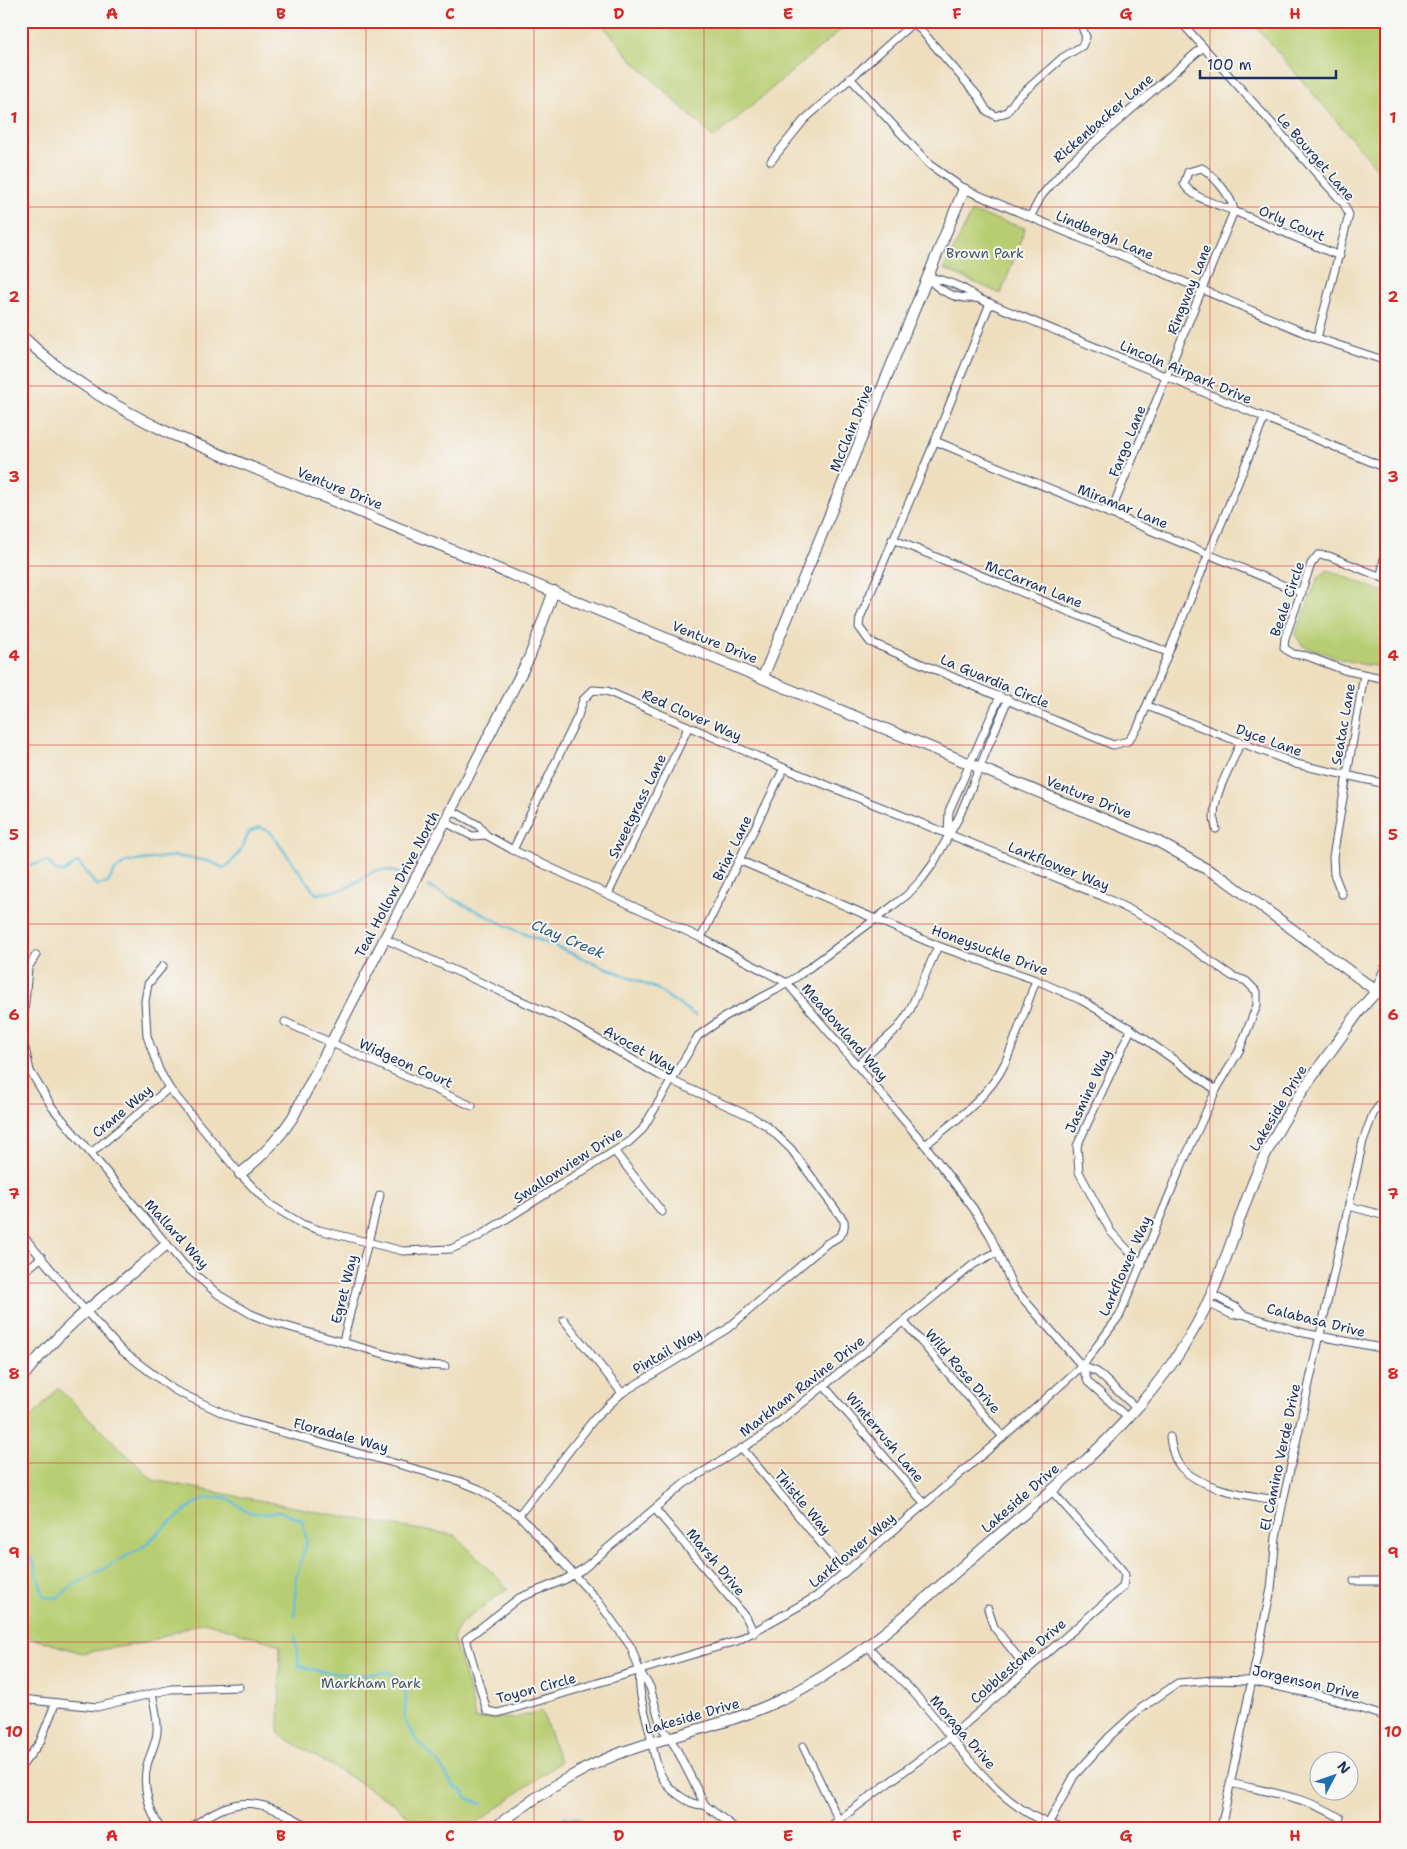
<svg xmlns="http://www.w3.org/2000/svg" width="1407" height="1849" font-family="'Shantell Sans',sans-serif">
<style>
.green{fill:#b8cd71;stroke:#6a7e68}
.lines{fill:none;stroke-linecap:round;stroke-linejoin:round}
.stream{stroke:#5cbdda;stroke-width:2.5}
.street-casing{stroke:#3b496c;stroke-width:9}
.secondary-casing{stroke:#3b496c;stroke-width:12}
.street{stroke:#fff;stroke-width:7}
.secondary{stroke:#fff;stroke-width:10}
.grid{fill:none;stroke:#d62828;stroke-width:1;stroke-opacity:0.55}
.labels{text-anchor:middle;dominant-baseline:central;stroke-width:4;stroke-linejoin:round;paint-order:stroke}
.street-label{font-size:14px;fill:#1b2f5e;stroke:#f6f6f2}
.park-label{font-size:14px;fill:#425663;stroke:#f6f6f2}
.water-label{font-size:15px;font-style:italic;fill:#2e5a83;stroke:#f6f6f2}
.neatline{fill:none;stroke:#d62828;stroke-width:2}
.grid-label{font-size:16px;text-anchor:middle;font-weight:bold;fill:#d62828}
</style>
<rect width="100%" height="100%" fill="#f6f6f2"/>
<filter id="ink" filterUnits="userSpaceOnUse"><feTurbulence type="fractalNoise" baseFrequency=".02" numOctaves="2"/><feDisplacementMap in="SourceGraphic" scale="10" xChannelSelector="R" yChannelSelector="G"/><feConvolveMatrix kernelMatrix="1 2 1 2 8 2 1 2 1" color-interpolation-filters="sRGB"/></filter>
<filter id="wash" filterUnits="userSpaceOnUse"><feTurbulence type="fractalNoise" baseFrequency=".0096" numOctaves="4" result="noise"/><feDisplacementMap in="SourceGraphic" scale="20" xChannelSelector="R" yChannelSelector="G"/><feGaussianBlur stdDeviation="1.12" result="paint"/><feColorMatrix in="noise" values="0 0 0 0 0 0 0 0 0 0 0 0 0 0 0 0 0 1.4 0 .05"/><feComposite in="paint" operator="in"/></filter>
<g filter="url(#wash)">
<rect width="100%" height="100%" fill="#eedebe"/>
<g class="green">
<path d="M599,21H851L714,138L634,62Z"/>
<path d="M1251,21H1386V179Z"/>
<path d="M972,212L1025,228L1001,294L944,269Z"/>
<path d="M1328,570L1386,593V667C1356,666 1330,655 1303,646L1295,635L1298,628L1318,578Z"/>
<path d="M58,1388L153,1480L383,1524L455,1535L508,1588L461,1623L453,1638L471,1697L475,1719L515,1718L542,1711L560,1762L470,1828H421L394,1804L279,1734L280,1645L204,1622L144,1643L82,1653L21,1635V1429Z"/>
</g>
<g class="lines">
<g class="stream">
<path d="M21,866C30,867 38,862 48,862L56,871L64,872L78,862L96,885L108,883L115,870L127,862L175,856L208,861L224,868C238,858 243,847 249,832L260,827L270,832L316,894C326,892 339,892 348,887C372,875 371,863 402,874"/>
<path d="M429,887L513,929L657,989L696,1016"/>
<path d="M21,1550L33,1561L44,1597L57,1598L72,1586L143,1547L161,1530L194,1504L206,1498L225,1497L249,1512L263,1514L278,1511L302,1520L307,1541L296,1577L295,1616"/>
<path d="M295,1636L299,1666L322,1672L356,1675L389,1672C410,1689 407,1695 404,1720L416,1739L438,1762L454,1787L462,1790L467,1798L482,1804"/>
<path d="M551,1828L565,1817L579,1818L584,1825L594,1828"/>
</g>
</g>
</g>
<g filter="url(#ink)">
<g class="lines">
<defs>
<g id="street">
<path d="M1180,21L1344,204L1349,215L1317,338"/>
<path d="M914,22L978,96L987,111L996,116L1007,112L1016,99L1062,58L1082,46L1086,37L1082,27L1075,21"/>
<path d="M850,78L930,165L964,189L1317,338L1386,361"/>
<path d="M771,161L804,120L915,21"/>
<path d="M1234,211C1232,196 1214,176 1202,168L1188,172L1184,184C1192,198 1219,205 1234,211L1330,252L1340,256"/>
<path d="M1030,217L1042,195L1070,163L1203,47"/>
<path d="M927,277C946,280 963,286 977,298L1386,468"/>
<path d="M927,277C940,292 957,300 977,298"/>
<path d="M990,303L935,441L860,618L859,627L870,642L1113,745L1128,741L1138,727L1264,419"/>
<path d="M935,441L1302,593"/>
<path d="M1110,514L1234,211"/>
<path d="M892,539L1167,652"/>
<path d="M1381,577L1386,545"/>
<path d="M1386,579L1329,556L1318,555L1311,564L1285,638L1284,648L1293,654L1307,656L1344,670L1386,679"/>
<path d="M1147,706L1296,764L1386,784"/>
<path d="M451,810L478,825L486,835L513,850L701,938L787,983L925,1145L973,1208L990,1235L1013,1287L1082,1366L1088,1382L1128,1418"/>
<path d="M445,822L472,836L486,835"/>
<path d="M1216,829C1207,801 1231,769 1240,743"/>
<path d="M948,834L949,811L1000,696"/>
<path d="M513,850L578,716L583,700L593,690L607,691L784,768L1102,896L1154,922L1232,976L1246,981L1257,992V1005L1239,1051L1216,1090L1180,1169L1120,1315L1082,1366L1003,1437L817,1596L737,1641L498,1713L487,1711L466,1639L519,1598L564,1580L583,1569L685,1483L762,1436L974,1264L997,1252"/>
<path d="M741,861L938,946L1036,980L1081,1000L1131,1029L1216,1090"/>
<path d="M608,894L688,728"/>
<path d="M1342,894L1334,874L1333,857L1364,675"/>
<path d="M383,938L566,1021L659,1075L752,1117L767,1126L791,1149L844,1221C846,1235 837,1238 826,1244L727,1329L622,1393L595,1418L519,1515"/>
<path d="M701,938L784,768"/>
<path d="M36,955L28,968L22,1035L30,1071L52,1107L184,1265L219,1295L251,1314L268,1321L423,1365L445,1366"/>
<path d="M163,966L148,984L145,1001L147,1036L159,1070L169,1088L240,1174L269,1204L302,1224L319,1230L403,1251L451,1249L476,1238L629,1142L642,1130L698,1036L726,1016L776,990L798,976L877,918L907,895L922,879L933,864L959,817L1008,699"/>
<path d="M285,1022L472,1106"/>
<path d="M1131,1029L1077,1146L1079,1172L1111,1232L1142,1265"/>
<path d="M858,1064L898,1028L909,1012L938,946"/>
<path d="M925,1145C954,1122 989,1097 1005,1063C1017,1036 1026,1007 1036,980"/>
<path d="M615,1152L662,1212"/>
<path d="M91,1153L169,1088"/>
<path d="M1349,1206L1386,1216"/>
<path d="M21,1233L76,1300L121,1350L174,1390L238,1420L459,1481L479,1489L519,1515L598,1601L631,1647L640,1672L650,1687L661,1726L676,1748L705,1805L735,1828"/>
<path d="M21,1274L42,1257"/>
<path d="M1211,1294L1237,1308L1242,1314"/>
<path d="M1207,1303L1233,1315L1242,1314L1304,1333L1386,1349"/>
<path d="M564,1320L622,1393"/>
<path d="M904,1322L1003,1437"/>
<path d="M343,1341L380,1195"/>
<path d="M1082,1366L1097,1372L1136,1408"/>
<path d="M825,1387L925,1504"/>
<path d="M1170,1437C1171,1445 1173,1453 1176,1460C1192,1490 1253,1496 1283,1501"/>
<path d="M742,1448L845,1572"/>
<path d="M655,1509L746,1617L754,1633"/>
<path d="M1354,1581H1386"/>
<path d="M988,1609L994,1627L1028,1670"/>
<path d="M868,1646C881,1663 897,1675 911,1690C956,1738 993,1807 1060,1828"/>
<path d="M640,1672C638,1694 644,1708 649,1729C655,1755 655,1780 680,1796C689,1802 694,1805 705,1805"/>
<path d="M152,1694C155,1707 158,1719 157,1732C156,1744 150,1754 147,1765C142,1786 149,1810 160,1828"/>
<path d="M21,1699L97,1707L171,1689L239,1687"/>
<path d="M803,1746L839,1821"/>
<path d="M21,1767L40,1742L55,1704"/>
<path d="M1230,1783C1267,1792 1308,1797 1340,1818"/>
<path d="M191,1828C238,1791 263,1800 311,1828"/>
<path d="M828,1828L950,1737L1123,1587L1125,1575L1122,1570L1051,1490"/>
<path d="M1046,1828L1074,1776L1109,1737L1140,1709L1178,1683L1214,1680L1251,1681L1327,1697L1386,1717"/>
<path d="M1221,1828L1271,1589L1276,1537L1283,1501L1363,1141L1373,1114L1386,1097"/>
</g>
<g id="secondary">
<path d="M21,335C65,378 115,407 171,434L1157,841L1224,879L1386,998"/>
<path d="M763,677L964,189"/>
<path d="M1377,990L1386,968"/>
<path d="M240,1174C262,1157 278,1140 293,1117L530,656L554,591"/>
<path d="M21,1379C61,1326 116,1287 166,1245"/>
<path d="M494,1828C540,1793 589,1761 644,1745C690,1731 736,1721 778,1701C858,1663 922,1601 988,1544C1035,1504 1084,1466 1126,1420C1160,1383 1192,1340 1212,1293C1229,1254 1240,1213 1257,1173C1276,1128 1304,1087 1333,1048C1349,1026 1365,1000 1386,983"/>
</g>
</defs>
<use href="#street" class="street-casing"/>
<use href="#secondary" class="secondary-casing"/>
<use href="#street" class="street"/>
<use href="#secondary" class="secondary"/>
</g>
</g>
<path class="grid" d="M196,21V1828M366,21V1828M534,21V1828M704,21V1828M872,21V1828M1042,21V1828M1210,21V1828M21,207H1386M21,386H1386M21,566H1386M21,745H1386M21,924H1386M21,1104H1386M21,1283H1386M21,1463H1386M21,1642H1386"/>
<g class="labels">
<g class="street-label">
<text transform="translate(1103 118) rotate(-41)">Rickenbacker Lane</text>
<text transform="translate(1316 157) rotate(49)">Le Bourget Lane</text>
<text transform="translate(1292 223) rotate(23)">Orly Court</text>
<text transform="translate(1105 235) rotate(23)">Lindbergh Lane</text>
<text transform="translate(1189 289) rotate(-68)">Ringway Lane</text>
<text transform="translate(1186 372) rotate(23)">Lincoln Airpark Drive</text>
<text transform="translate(851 428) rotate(-68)">McClain Drive</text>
<text transform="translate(1127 441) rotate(-68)">Fargo Lane</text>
<text transform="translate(340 488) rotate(22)">Venture Drive</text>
<text transform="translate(1123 506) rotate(22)">Miramar Lane</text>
<text transform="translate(1034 584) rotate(22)">McCarran Lane</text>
<text transform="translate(1287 599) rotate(-71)">Beale Circle</text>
<text transform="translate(715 642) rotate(22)">Venture Drive</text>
<text transform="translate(995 681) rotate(23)">La Guardia Circle</text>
<text transform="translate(692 715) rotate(24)">Red Clover Way</text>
<text transform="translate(1343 724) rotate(-80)">Seatac Lane</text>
<text transform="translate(1269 740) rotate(20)">Dyce Lane</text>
<text transform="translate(1089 797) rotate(22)">Venture Drive</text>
<text transform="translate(637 806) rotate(-64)">Sweetgrass Lane</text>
<text transform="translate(732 848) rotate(-64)">Briar Lane</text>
<text transform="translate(1059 866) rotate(22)">Larkflower Way</text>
<text transform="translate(397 884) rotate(-62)">Teal Hollow Drive North</text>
<text transform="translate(990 950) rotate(20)">Honeysuckle Drive</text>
<text transform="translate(845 1032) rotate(49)">Meadowland Way</text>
<text transform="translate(640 1049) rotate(29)">Avocet Way</text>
<text transform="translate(406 1063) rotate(24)">Widgeon Court</text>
<text transform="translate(1088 1091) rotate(-65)">Jasmine Way</text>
<text transform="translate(1278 1108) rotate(-59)">Lakeside Drive</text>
<text transform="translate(122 1111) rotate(-40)">Crane Way</text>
<text transform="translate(568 1165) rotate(-33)">Swallowview Drive</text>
<text transform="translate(177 1234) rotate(48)">Mallard Way</text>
<text transform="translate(1125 1266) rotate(-66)">Larkflower Way</text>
<text transform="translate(344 1289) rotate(-76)">Egret Way</text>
<text transform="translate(1316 1320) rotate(14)">Calabasa Drive</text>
<text transform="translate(667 1351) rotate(-30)">Pintail Way</text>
<text transform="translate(963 1371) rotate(49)">Wild Rose Drive</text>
<text transform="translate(802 1386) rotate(-38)">Markham Ravine Drive</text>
<text transform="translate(341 1435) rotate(15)">Floradale Way</text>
<text transform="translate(885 1437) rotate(50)">Winterrush Lane</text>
<text transform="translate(1280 1457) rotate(-78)">El Camino Verde Drive</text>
<text transform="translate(1020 1498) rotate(-41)">Lakeside Drive</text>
<text transform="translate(803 1502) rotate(50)">Thistle Way</text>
<text transform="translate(852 1550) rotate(-40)">Larkflower Way</text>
<text transform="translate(716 1562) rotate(50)">Marsh Drive</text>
<text transform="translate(1018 1661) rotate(-41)">Cobblestone Drive</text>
<text transform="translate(1306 1682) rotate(13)">Jorgenson Drive</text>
<text transform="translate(536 1688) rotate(-15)">Toyon Circle</text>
<text transform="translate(692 1716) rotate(-16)">Lakeside Drive</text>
<text transform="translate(963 1732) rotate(49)">Moraga Drive</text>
</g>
<g class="park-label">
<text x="985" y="253">Brown Park</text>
<text x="371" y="1683">Markham Park</text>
</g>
<g class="water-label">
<text transform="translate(568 939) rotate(23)">Clay Creek</text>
</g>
</g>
<rect width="1407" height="1849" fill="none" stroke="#f6f6f2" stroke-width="55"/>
<g transform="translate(1334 1776) rotate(49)"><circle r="24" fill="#f6f6f2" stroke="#9ea6b7"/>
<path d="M0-4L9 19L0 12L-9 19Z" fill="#1f6fb2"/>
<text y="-8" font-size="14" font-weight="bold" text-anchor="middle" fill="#1b2f5e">N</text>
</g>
<path d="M1200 70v8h136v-8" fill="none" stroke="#1b2f5e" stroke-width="2.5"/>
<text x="1207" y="70" font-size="15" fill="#1b2f5e" stroke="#f6f6f2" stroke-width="4" paint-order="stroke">100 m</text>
<rect x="28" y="28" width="1352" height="1794" class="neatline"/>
<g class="grid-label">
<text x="112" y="19">A</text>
<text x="281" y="19">B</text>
<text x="450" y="19">C</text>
<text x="619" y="19">D</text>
<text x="788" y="19">E</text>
<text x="957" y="19">F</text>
<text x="1126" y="19">G</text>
<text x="1295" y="19">H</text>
<text x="14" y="123">1</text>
<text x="1393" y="123">1</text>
<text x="14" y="302">2</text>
<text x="1393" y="302">2</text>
<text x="14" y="482">3</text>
<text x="1393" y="482">3</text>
<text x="14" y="661">4</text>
<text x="1393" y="661">4</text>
<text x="14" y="840">5</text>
<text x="1393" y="840">5</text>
<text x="14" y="1020">6</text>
<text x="1393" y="1020">6</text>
<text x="14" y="1199">7</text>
<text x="1393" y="1199">7</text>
<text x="14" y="1379">8</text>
<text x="1393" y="1379">8</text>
<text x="14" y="1558">9</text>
<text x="1393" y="1558">9</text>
<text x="14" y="1737">10</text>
<text x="1393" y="1737">10</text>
<text x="112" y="1841">A</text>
<text x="281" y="1841">B</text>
<text x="450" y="1841">C</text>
<text x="619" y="1841">D</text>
<text x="788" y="1841">E</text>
<text x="957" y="1841">F</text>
<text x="1126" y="1841">G</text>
<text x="1295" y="1841">H</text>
</g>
</svg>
